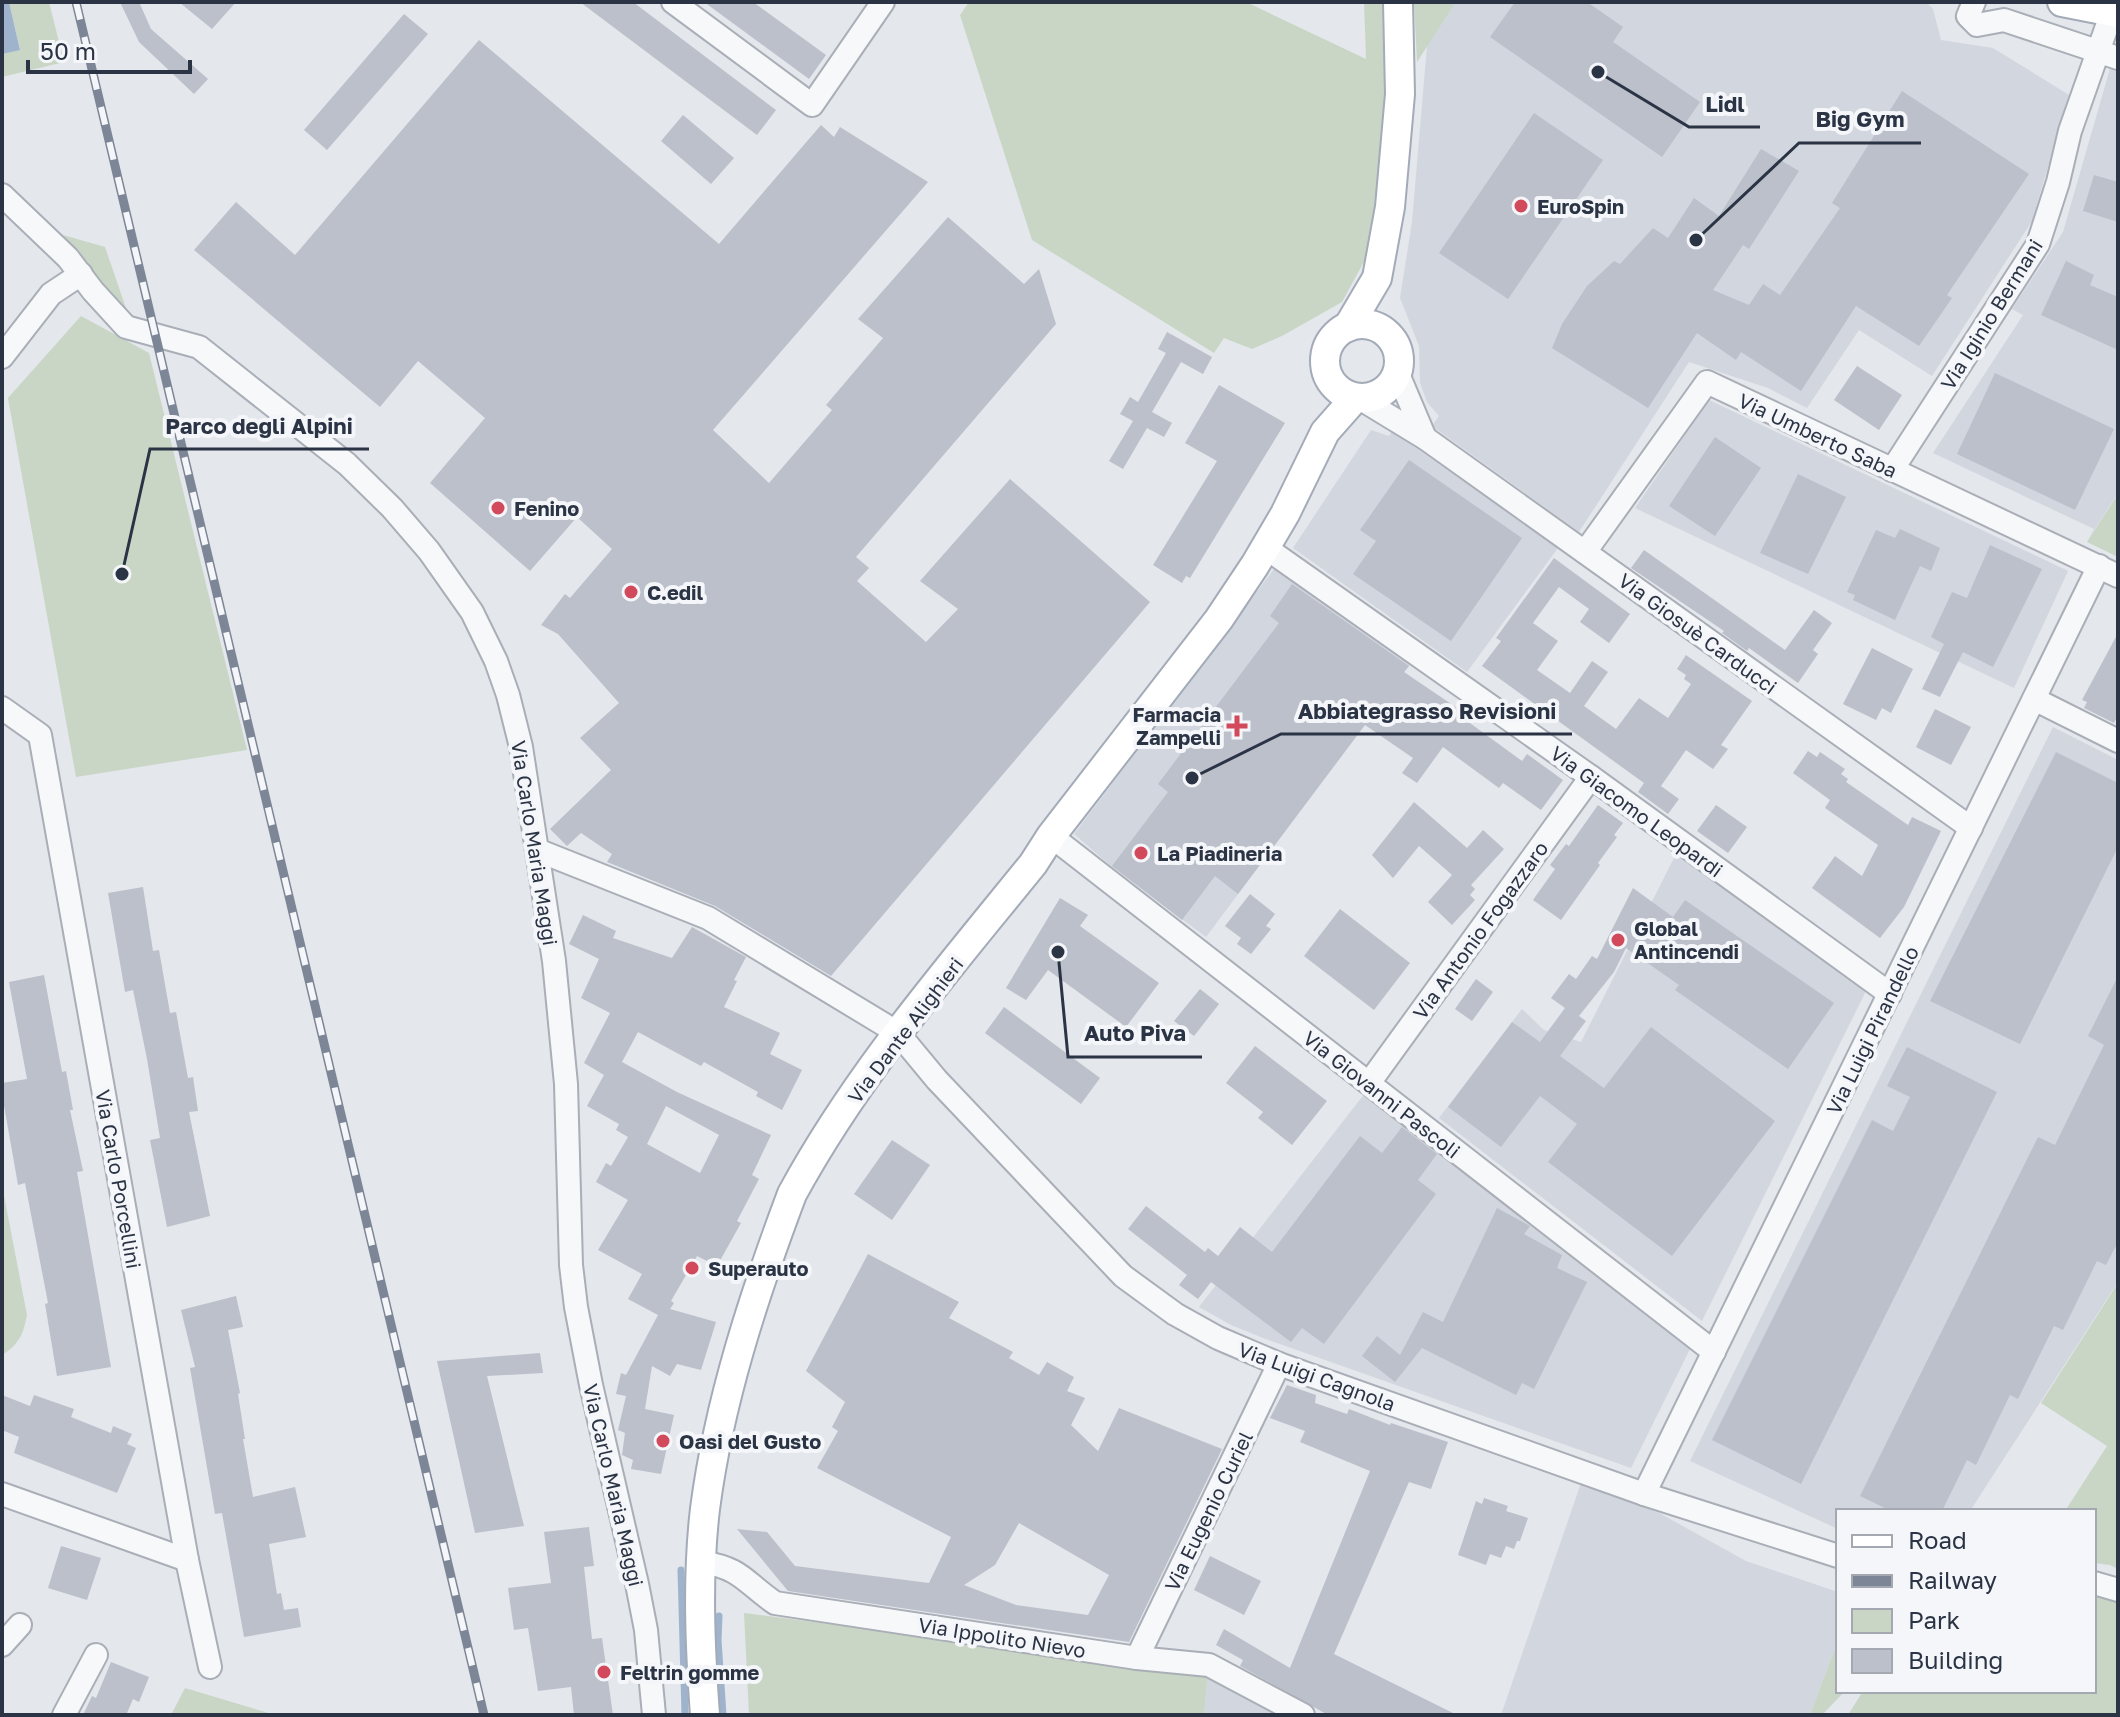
<svg xmlns="http://www.w3.org/2000/svg" width="2120" height="1717" font-family="'Golos Text',sans-serif">
<style>
.built{fill:#d2d6de}
.green{fill:#c9d6c5}
.water{fill:#9fb4cc}
.lines{fill:none;stroke-linecap:round;stroke-linejoin:round}
.stream{stroke:#9fb4cc;stroke-width:7}
.building{fill:#bbc0ca;fill-rule:evenodd}
.minor-casing{stroke:#a9aeb7;stroke-width:26}
.major-casing{stroke:#a3abb8;stroke-width:32}
.minor{stroke:#f7f8fa;stroke-width:22}
.major{stroke:#fff;stroke-width:28}
.rail-casing{stroke:#7d8696;stroke-width:9}
.rail{stroke:#f4f6f9;stroke-width:6;stroke-dasharray:18;stroke-linecap:butt}
.poi-dot{fill:#d1495b;stroke:#f4f6f9;stroke-width:3}
.labels{text-anchor:middle;dominant-baseline:central;stroke-width:8;stroke-linejoin:round;paint-order:stroke}
.poi-label{font-size:20px;font-weight:bold;fill:#2b3445;stroke:#f4f6f9;text-anchor:start}
.street-label{font-size:20px;fill:#2b3445;stroke:#f4f6f9}
.leader{fill:none;stroke:#2b3445;stroke-width:3}
.callout-dot{fill:#2b3445;stroke:#f4f6f9;stroke-width:3}
.callout-label{font-size:22px;text-anchor:middle;font-weight:bold;fill:#2b3445;stroke:#f4f6f9;stroke-width:8;stroke-linejoin:round;paint-order:stroke}
</style>
<rect width="100%" height="100%" fill="#e4e7ec"/>
<g class="built">
<path d="M1456,2H1926L1933,9L1941,40L1993,48L2069,95L2032,221L1932,376L1859,330L1807,408L1768,388L1689,362L1579,532L1432,426L1439,416L1427,402L1420,383L1419,346L1400,298L1412,222L1427,46Z"/>
<path d="M2111,65L2118,66V493L2095,529L2087,542L2094,529L1933,453L2023,315L2012,309L2063,232Z"/>
<path d="M1709,400L2068,571L2014,688L1635,508Z"/>
<path d="M1371,430L1389,436L1392,431L1558,548L1467,672L1293,548Z"/>
<path d="M1274,569L1293,579L1411,663L1206,937L1112,867L1074,834Z"/>
<path d="M2053,727L2118,760V1282L1970,1511H1838V1529L1690,1461Z"/>
<path d="M1677,852L1862,985L1865,993L1702,1321L1439,1118L1522,1009L1544,1030L1581,1042Z"/>
<path d="M1365,1093L1691,1347L1631,1468L1263,1338L1231,1325L1199,1307Z"/>
<path d="M1581,1483L1661,1514L1746,1561L1838,1592V1641L1810,1715H1501Z"/>
<path d="M1208,1673L1287,1715H1204Z"/>
</g>
<g class="green">
<path d="M9,2H49L64,62L2,77V54L20,49Z"/>
<path d="M969,2H1246L1366,59L1364,2H1386L1388,85L1377,199L1366,258L1342,302L1282,336L1252,349L1224,338L1214,353L1032,240L960,15Z"/>
<path d="M1414,2H1456L1417,62Z"/>
<path d="M63,235L105,247L129,317L97,282Z"/>
<path d="M81,316L149,353L247,750L76,777L8,398Z"/>
<path d="M2118,494V557L2087,542Z"/>
<path d="M2,1185L27,1315C23,1335 19,1344 2,1355Z"/>
<path d="M2118,1283V1569L2110,1565L2094,1563V1511H2065L2107,1446L2041,1403Z"/>
<path d="M2094,1593L2118,1601L2117,1715H1848L1863,1691H2094Z"/>
<path d="M744,1613L1208,1673L1204,1715H749Z"/>
<path d="M1838,1641V1691H1845L1822,1715H1810Z"/>
<path d="M185,1688L275,1715H171Z"/>
</g>
<path class="water" d="M2,2H9L20,50L2,54Z"/>
<g class="lines">
<g class="stream">
<path d="M681,1570L685,1715"/>
<path d="M719,1616L718,1640L723,1715"/>
</g>
</g>
<g class="building">
<path d="M120,2H139L151,29L208,79L194,94L139,42Z"/>
<path d="M179,2H236L212,29Z"/>
<path d="M580,2H633L776,110L757,135Z"/>
<path d="M704,2H753L826,55L809,79Z"/>
<path d="M1515,2H1587L1623,27L1613,42L1700,102L1662,157L1490,37Z"/>
<path d="M404,14L428,34L327,150L304,130Z"/>
<path d="M479,40L719,244L821,125L834,137L840,127L928,182L713,430L769,483L832,410L826,405L883,338L858,319L948,217L1024,284L1039,269L1056,324L856,557L869,568L857,581L926,642L958,609L920,581L1010,479L1150,602L831,976L715,906L607,862L612,854L581,833L567,846L550,829L611,770L580,738L619,703L558,634L541,625L565,594L570,598L612,549L577,517L530,571L430,483L485,418L418,361L380,407L194,250L236,202L295,255Z"/>
<path d="M1902,91L2029,174L1947,295L1952,298L1919,346L1856,306L1801,391L1741,352L1736,360L1697,333L1648,408L1552,348L1562,324L1587,286L1614,261L1620,264L1653,228L1668,238L1694,198L1719,216L1761,149L1799,171L1749,249L1743,245L1713,290L1749,305L1763,284L1780,295L1840,208L1832,203Z"/>
<path d="M1534,113L1603,160L1508,299L1439,253Z"/>
<path d="M683,115L734,158L711,184L661,141Z"/>
<path d="M2094,175L2118,182V222L2083,211Z"/>
<path d="M2066,261L2094,275L2090,285L2118,297V350L2041,315Z"/>
<path d="M1167,332L1212,357L1203,374L1181,362L1152,412L1172,423L1164,437L1147,428L1123,469L1109,461L1133,421L1120,414L1130,397L1138,402L1166,353L1158,349Z"/>
<path d="M1857,366L1902,395L1879,430L1834,400Z"/>
<path d="M1995,373L2114,429L2075,510L1957,454Z"/>
<path d="M1219,385L1285,423L1190,578L1186,576L1182,583L1153,565L1217,461L1185,443Z"/>
<path d="M1715,437L1761,468L1715,536L1669,506Z"/>
<path d="M1409,460L1522,538L1451,641L1353,574L1376,541L1360,530Z"/>
<path d="M1798,474L1846,497L1808,574L1760,553Z"/>
<path d="M1900,529L1940,548L1931,571L1920,566L1895,620L1853,600L1855,595L1847,592L1876,530L1895,538Z"/>
<path d="M1990,545L2042,569L1993,667L1963,652L1940,697L1922,689L1944,644L1931,637L1952,592L1967,598Z"/>
<path d="M1644,550L1785,650L1814,610L1832,623L1813,650L1818,654L1798,683L1749,648L1747,651L1722,633L1724,631L1631,568Z"/>
<path d="M1554,558L1630,614L1609,643L1580,622L1589,609L1559,587L1533,623L1558,641L1537,670L1570,693L1592,661L1608,672L1584,706L1616,729L1639,698L1668,718L1691,684L1684,679L1686,675L1677,669L1686,655L1752,701L1721,745L1728,749L1713,769L1686,750L1661,786L1679,799L1668,814L1638,792L1644,783L1482,666L1501,641L1496,638Z"/>
<path d="M1292,584L1409,666L1404,672L1466,714L1463,718L1522,761L1527,754L1563,780L1541,810L1503,783L1499,788L1443,747L1417,783L1402,773L1413,758L1365,725L1238,894L1215,876L1182,920L1112,866L1168,792L1158,784L1279,623L1270,616Z"/>
<path d="M2118,633V715L2114,723L2084,708L2087,702L2082,700Z"/>
<path d="M1872,648L1913,669L1891,713L1882,708L1876,720L1843,704Z"/>
<path d="M1935,709L1971,727L1951,765L1916,747Z"/>
<path d="M1808,751L1817,757L1820,752L1845,769L1841,774L1848,779L1846,782L1908,825L1912,817L1941,831L1904,907L1880,938L1812,888L1835,856L1862,876L1878,845L1825,808L1830,800L1793,773Z"/>
<path d="M2056,752L2118,783V847L2020,1044L1930,1001Z"/>
<path d="M1414,802L1467,848L1483,830L1504,849L1471,885L1475,889L1470,895L1475,900L1452,925L1428,902L1452,875L1419,846L1393,878L1372,855Z"/>
<path d="M1598,805L1623,823L1614,835L1617,837L1598,863L1600,865L1561,920L1533,900L1555,869L1550,865L1566,844L1569,846Z"/>
<path d="M1716,805L1747,827L1728,853L1697,831Z"/>
<path d="M143,887L153,951L159,950L170,1013L176,1012L188,1078L193,1077L198,1111L189,1112L210,1216L167,1227L150,1140L160,1138L147,1059L133,990L125,992L108,893Z"/>
<path d="M1633,888L1673,917L1685,900L1834,1003L1788,1069L1675,990L1679,985L1626,948L1614,972L1579,1016L1586,1021L1560,1056L1604,1088L1651,1027L1775,1121L1672,1256L1548,1162L1577,1124L1540,1096L1501,1147L1448,1107L1512,1022L1540,1042L1565,1008L1551,998L1569,974L1576,979L1592,956L1597,959Z"/>
<path d="M1250,894L1275,914L1266,926L1271,929L1251,954L1237,944L1241,938L1225,926Z"/>
<path d="M1060,898L1088,915L1080,926L1159,983L1126,1027L1048,970L1026,1000L1006,988Z"/>
<path d="M1340,909L1410,963L1374,1010L1304,956Z"/>
<path d="M583,915L616,931L613,938L672,958L692,927L746,957L734,980L737,981L724,1007L780,1033L770,1054L802,1070L782,1110L756,1096L758,1092L704,1062L701,1066L638,1032L622,1062L677,1092L771,1135L752,1175L759,1179L737,1221L741,1223L717,1266L697,1256L671,1301L674,1303L670,1309L716,1322L701,1370L677,1364L670,1376L652,1366L645,1409L674,1415L661,1474L631,1469L633,1460L622,1455L625,1433L618,1430L626,1396L616,1394L621,1373L626,1375L658,1315L628,1299L642,1274L598,1250L628,1200L596,1182L606,1163L611,1166L628,1137L616,1130L619,1124L587,1106L604,1075L584,1063L610,1013L581,998L599,959L569,944ZM666,1106L719,1135L700,1173L647,1144Z"/>
<path d="M44,975L62,1072L66,1071L73,1110H70L83,1171L77,1172L111,1367L57,1376L45,1304L48,1303L25,1183L18,1185L2,1094V1083L27,1079L9,982Z"/>
<path d="M2118,976V1242L2106,1265L2097,1261L2063,1330L2054,1326L2018,1399L2010,1395L1976,1465L1967,1460L1942,1511H1891L1860,1496L2038,1137L2055,1145L2104,1045L2088,1036Z"/>
<path d="M1476,979L1493,992L1472,1021L1455,1009Z"/>
<path d="M1200,989L1219,1004L1194,1036L1174,1021Z"/>
<path d="M1004,1007L1100,1078L1081,1104L985,1033Z"/>
<path d="M1255,1046L1327,1101L1292,1145L1258,1118L1263,1112L1226,1083Z"/>
<path d="M1907,1047L1997,1092L1801,1484L1712,1440L1872,1120L1893,1131L1910,1097L1887,1086Z"/>
<path d="M1402,1127L1437,1154L1418,1180L1436,1194L1324,1344L1302,1328L1291,1342L1211,1282L1198,1299L1179,1285L1187,1275L1128,1229L1146,1206L1205,1252L1208,1248L1218,1256L1240,1227L1272,1252L1360,1136L1382,1153Z"/>
<path d="M892,1140L930,1165L892,1220L854,1194Z"/>
<path d="M1497,1208L1530,1226L1524,1234L1562,1255L1557,1268L1587,1282L1534,1389L1522,1383L1516,1395L1422,1348L1395,1382L1362,1356L1377,1336L1400,1355L1423,1312L1443,1322Z"/>
<path d="M868,1254L959,1302L949,1318L1013,1352L1009,1358L1039,1375L1047,1362L1074,1377L1067,1391L1085,1398L1071,1425L1098,1451L1119,1408L1222,1449L1129,1642L788,1591L737,1529L767,1532L795,1566L929,1583L951,1537L817,1468L838,1431L832,1427L845,1402L806,1371ZM1019,1523L1109,1575L1088,1615L1016,1605L964,1585L995,1565Z"/>
<path d="M236,1296L243,1327L228,1330L240,1393L238,1394L245,1439H243L253,1497L295,1487L306,1537L269,1544L277,1594L281,1593L284,1610L298,1608L301,1627L244,1637L222,1513L215,1514L190,1368L195,1367L181,1310Z"/>
<path d="M540,1353L543,1373L487,1376L524,1526L475,1533L437,1361Z"/>
<path d="M1287,1385L1316,1395L1315,1403L1347,1414L1349,1409L1390,1425L1391,1423L1448,1442L1431,1489L1409,1482L1334,1654L1457,1715H1328L1240,1666L1243,1660L1216,1645L1224,1629L1290,1668L1370,1471L1300,1442L1305,1431L1270,1418Z"/>
<path d="M2,1395L30,1406L34,1395L74,1409L71,1417L111,1433L113,1426L132,1434L127,1444L136,1448L117,1493L14,1453L19,1437L2,1430Z"/>
<path d="M1484,1498L1508,1506L1506,1511L1528,1518L1520,1541H1517L1514,1549L1506,1546L1501,1558L1490,1554L1486,1565L1458,1555L1476,1501L1482,1504Z"/>
<path d="M589,1527L594,1566L584,1567L592,1639L602,1638L613,1715H574L571,1687L538,1691L528,1628L514,1630L508,1588L551,1583L544,1532Z"/>
<path d="M61,1546L101,1558L87,1600L48,1588Z"/>
<path d="M1210,1556L1261,1581L1244,1615L1194,1590Z"/>
<path d="M111,1662L149,1677L139,1702L133,1699L127,1713L131,1715H83L92,1696L96,1698Z"/>
</g>
<g class="lines">
<defs>
<g id="minor">
<path d="M673,2L812,105L883,2"/>
<path d="M1974,2L1968,16L1977,25L2004,20L2118,58"/>
<path d="M2,195L68,258L93,291L126,327L199,347L347,464L392,508L429,551L472,612L496,661L508,695L521,747L554,961L566,1084L571,1265L576,1307L591,1385L637,1584L646,1630L654,1715"/>
<path d="M2,357L51,294L81,274"/>
<path d="M1398,374L1425,438"/>
<path d="M1361,399L1425,438L1971,828"/>
<path d="M1892,470L2038,244L2058,182L2070,131L2112,12"/>
<path d="M1266,548L1591,777L1890,994"/>
<path d="M1585,552L1707,382L2118,576"/>
<path d="M2034,699L2118,741"/>
<path d="M2,708L40,735L187,1560L210,1667"/>
<path d="M1051,836L1714,1352"/>
<path d="M537,850L708,918L898,1033L937,1080L1123,1276L1175,1314L1218,1338L1279,1364L1644,1494L1838,1556"/>
<path d="M1369,1083L1591,777"/>
<path d="M2,1494L187,1560"/>
<path d="M1644,1494L2099,566"/>
<path d="M702,1562C743,1569 743,1581 775,1603L1137,1658L1209,1665L1303,1715"/>
<path d="M2094,1583L2118,1590"/>
<path d="M2,1645L20,1625"/>
<path d="M1137,1658L1279,1364"/>
<path d="M64,1715L96,1655"/>
</g>
<g id="major">
<path d="M2062,2L2118,13"/>
<circle cx="1362" cy="361" r="37"/>
<path d="M1348,327L1377,278L1390,207L1400,94L1398,2"/>
<path d="M705,1715C700,1647 697,1577 705,1509C719,1401 754,1295 792,1194C857,1074 948,969 1033,864L1051,836L1219,619L1255,565L1285,514L1325,432L1355,398"/>
</g>
</defs>
<use href="#minor" class="minor-casing"/>
<use href="#major" class="major-casing"/>
<use href="#minor" class="minor"/>
<use href="#major" class="major"/>
<defs>
<path id="rail" d="M76,2L484,1715"/>
</defs>
<use href="#rail" class="rail-casing"/>
<use href="#rail" class="rail"/>
</g>
<g class="poi-dot">
<circle cx="1521" cy="206" r="8"/>
<circle cx="498" cy="508" r="8"/>
<circle cx="631" cy="592" r="8"/>
<path d="M1233 714h8v8h8v8h-8v8h-8v-8h-8v-8h8z"/>
<circle cx="1141" cy="853" r="8"/>
<circle cx="1618" cy="940" r="8"/>
<circle cx="692" cy="1268" r="8"/>
<circle cx="663" cy="1441" r="8"/>
<circle cx="604" cy="1672" r="8"/>
</g>
<g class="labels">
<g class="poi-label">
<text x="1537" y="206">EuroSpin</text>
<text x="514" y="508">Fenino</text>
<text x="647" y="592">C.edil</text>
<text x="1221" y="714" text-anchor="end">Farmacia<tspan x="1221" dy="23">Zampelli</tspan></text>
<text x="1157" y="853">La Piadineria</text>
<text x="1634" y="928">Global<tspan x="1634" dy="23">Antincendi</tspan></text>
<text x="708" y="1268">Superauto</text>
<text x="679" y="1441">Oasi del Gusto</text>
<text x="620" y="1672">Feltrin gomme</text>
</g>
<g class="street-label">
<text transform="translate(1991 314) rotate(-58)">Via Iginio Bermani</text>
<text transform="translate(1818 435) rotate(25)">Via Umberto Saba</text>
<text transform="translate(1698 633) rotate(36)">Via Giosuè Carducci</text>
<text transform="translate(1637 811) rotate(36)">Via Giacomo Leopardi</text>
<text transform="translate(535 843) rotate(81)">Via Carlo Maria Maggi</text>
<text transform="translate(1480 930) rotate(-54)">Via Antonio Fogazzaro</text>
<text transform="translate(905 1030) rotate(-53)">Via Dante Alighieri</text>
<text transform="translate(1872 1030) rotate(-64)">Via Luigi Pirandello</text>
<text transform="translate(1382 1094) rotate(38)">Via Giovanni Pascoli</text>
<text transform="translate(119 1179) rotate(80)">Via Carlo Porcellini</text>
<text transform="translate(1317 1376) rotate(20)">Via Luigi Cagnola</text>
<text transform="translate(614 1485) rotate(77)">Via Carlo Maria Maggi</text>
<text transform="translate(1208 1511) rotate(-64)">Via Eugenio Curiel</text>
<text transform="translate(1002 1637) rotate(9)">Via Ippolito Nievo</text>
</g>
</g>
<path class="leader" d="M1598 72L1689 127H1760M1696 240L1799 143H1921M122 574L150 449H369M1192 778L1281 734H1572M1058 952L1068 1057H1202"/>
<g class="callout-dot">
<circle cx="1598" cy="72" r="8"/>
<circle cx="1696" cy="240" r="8"/>
<circle cx="122" cy="574" r="8"/>
<circle cx="1192" cy="778" r="8"/>
<circle cx="1058" cy="952" r="8"/>
</g>
<g class="callout-label">
<text x="1725" y="112">Lidl</text>
<text x="1860" y="127">Big Gym</text>
<text x="259" y="434">Parco degli Alpini</text>
<text x="1427" y="719">Abbiategrasso Revisioni</text>
<text x="1135" y="1041">Auto Piva</text>
</g>
<rect width="2120" height="1717" fill="none" stroke="#2b3445" stroke-width="8"/>
<rect x="1836" y="1509" width="260" height="184" fill="#f4f6f9" stroke="#a4a8b1" stroke-width="2"/>
<rect x="1852" y="1535" width="40" height="12" fill="#ffffff" stroke="#a4a8b1" stroke-width="2"/>
<text x="1908" y="1549" font-size="24" fill="#2b3445">Road</text>
<rect x="1852" y="1575" width="40" height="12" fill="#7d8696" stroke="#a4a8b1" stroke-width="2"/>
<text x="1908" y="1589" font-size="24" fill="#2b3445">Railway</text>
<rect x="1852" y="1609" width="40" height="24" fill="#c9d6c5" stroke="#a4a8b1" stroke-width="2"/>
<text x="1908" y="1629" font-size="24" fill="#2b3445">Park</text>
<rect x="1852" y="1649" width="40" height="24" fill="#bbc0ca" stroke="#a4a8b1" stroke-width="2"/>
<text x="1908" y="1669" font-size="24" fill="#2b3445">Building</text>
<path d="M28 60v12h162v-12" fill="none" stroke="#2b3445" stroke-width="4"/>
<text x="40" y="60" font-size="24" fill="#2b3445" stroke="#f4f6f9" stroke-width="6" paint-order="stroke">50 m</text>
</svg>
